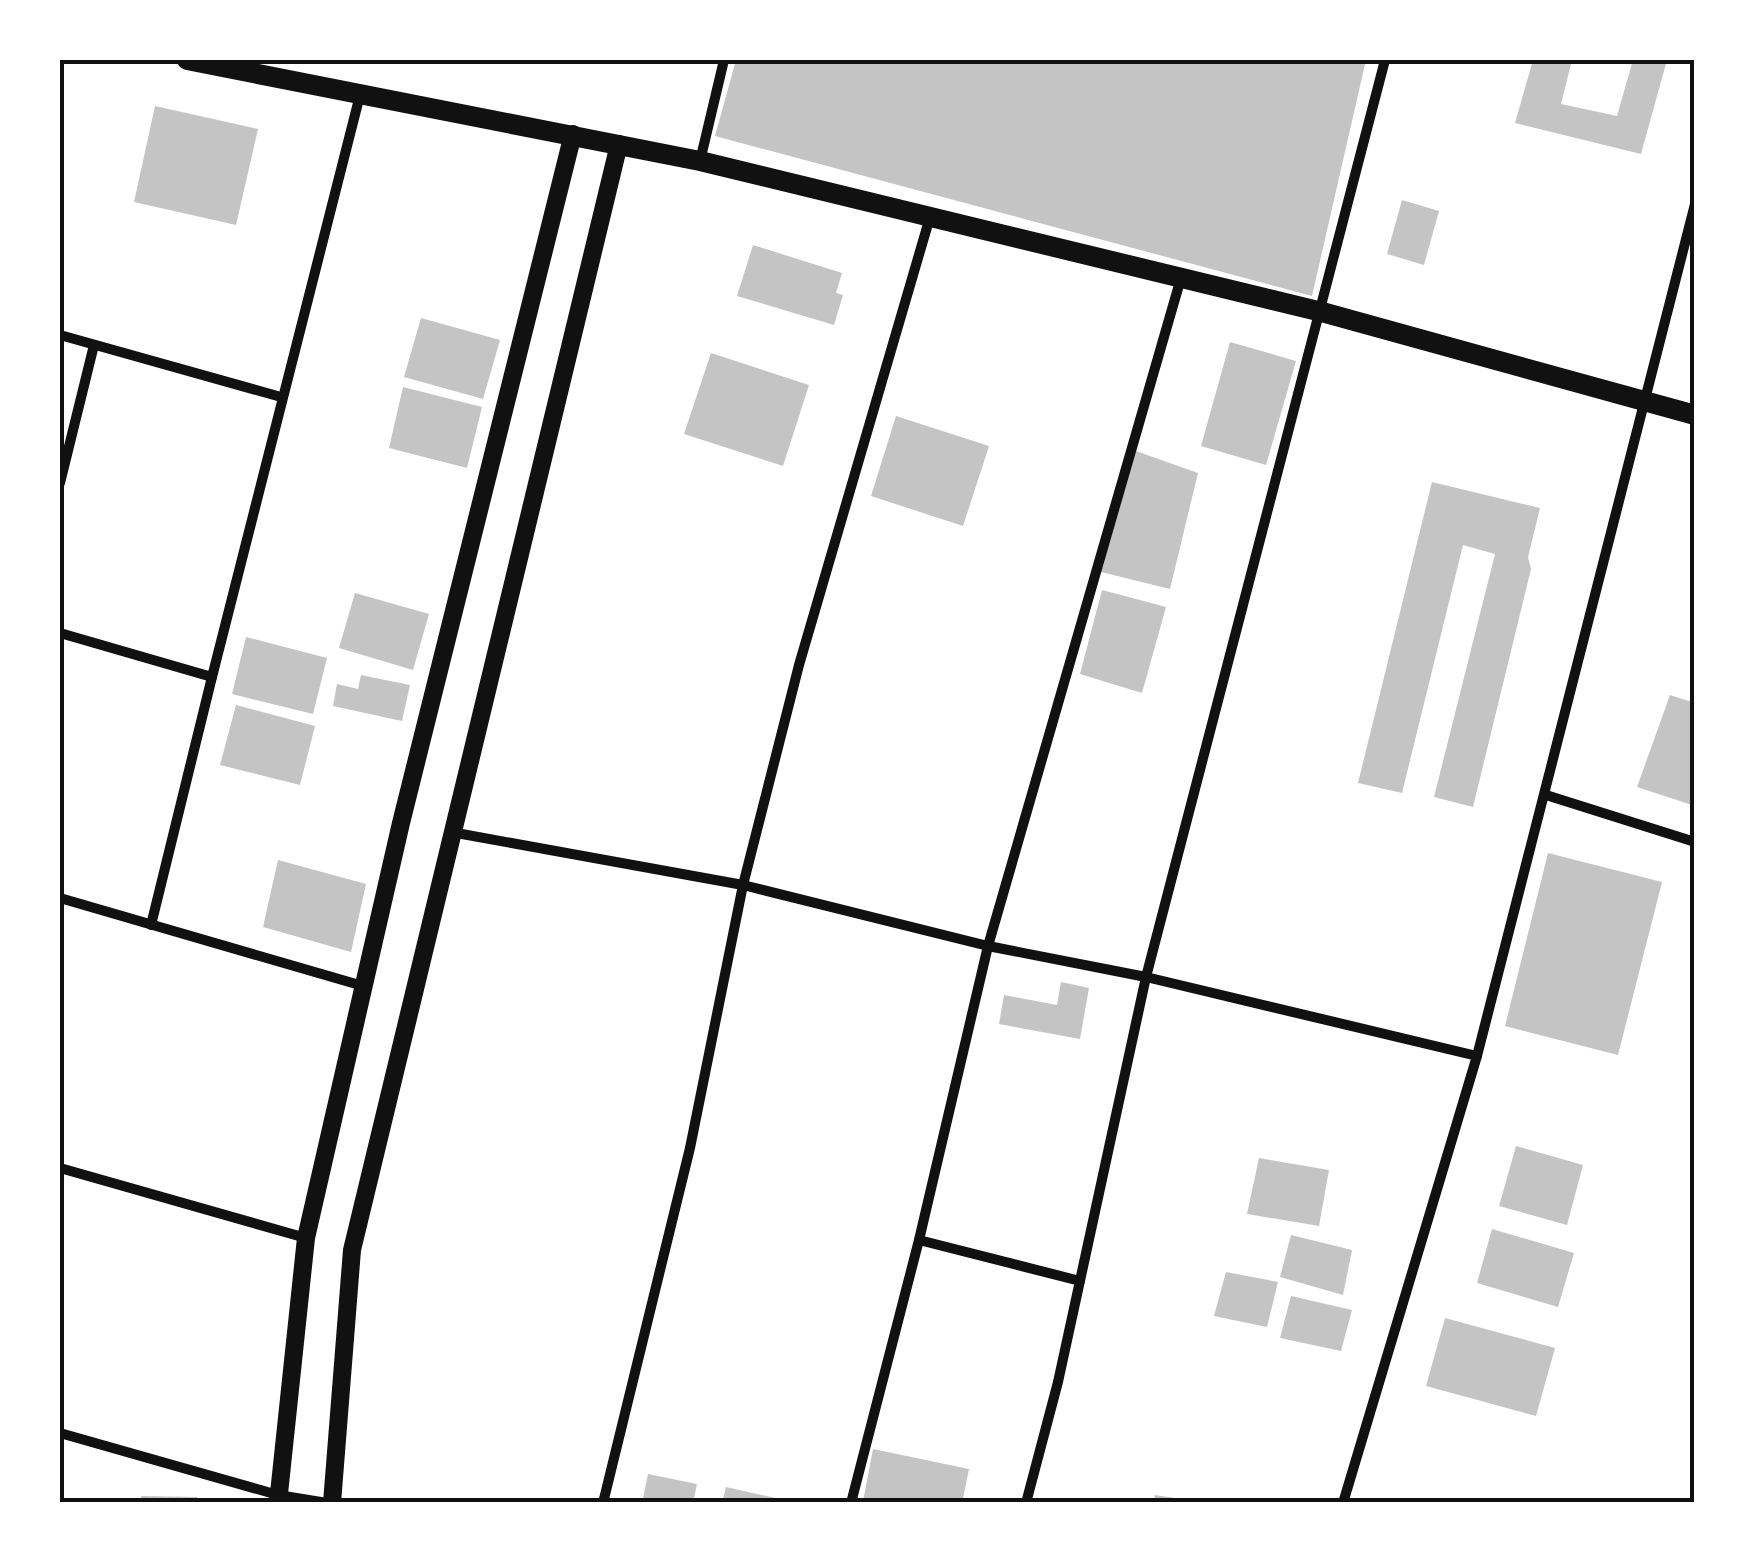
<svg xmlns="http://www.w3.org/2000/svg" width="1755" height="1563" font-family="'PT Sans',sans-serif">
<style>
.building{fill:#c4c4c4}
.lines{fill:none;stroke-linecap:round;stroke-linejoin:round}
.minor{stroke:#111;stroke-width:10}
.tertiary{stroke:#111;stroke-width:18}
.secondary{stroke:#111;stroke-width:20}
.neatline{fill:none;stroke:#111;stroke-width:4}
</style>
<rect width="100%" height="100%" fill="#fff"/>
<g class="building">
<path d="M736,60H1366L1312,296L715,136Z"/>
<path d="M1533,60H1572L1561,104L1617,116L1633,60H1667L1641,154L1515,123Z"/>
<path d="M155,106L258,129L236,225L134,202Z"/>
<path d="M1402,200L1439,211L1424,265L1387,254Z"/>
<path d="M753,245L842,273L836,293L843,295L834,325L737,296Z"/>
<path d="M421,318L500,340L483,399L404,377Z"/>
<path d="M1230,342L1296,361L1266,465L1201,446Z"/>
<path d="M711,353L809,385L783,466L684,434Z"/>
<path d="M403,387L482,407L467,468L389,448Z"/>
<path d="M896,416L989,446L963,526L871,496Z"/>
<path d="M1136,451L1198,473L1170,589L1101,572Z"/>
<path d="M1432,482L1540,508L1528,557L1531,569L1473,807L1434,797L1495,554L1463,545L1402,793L1358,783Z"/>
<path d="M1102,590L1166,607L1142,693L1080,674Z"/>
<path d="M355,593L429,614L413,670L339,648Z"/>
<path d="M246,637L327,658L313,714L232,694Z"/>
<path d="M361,675L410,685L402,721L333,706L337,684L358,689Z"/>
<path d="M1670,695L1695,703V796L1692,805L1637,787Z"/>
<path d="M236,705L315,726L300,785L220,765Z"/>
<path d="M1548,853L1662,882L1618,1055L1505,1026Z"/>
<path d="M278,860L366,884L351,952L263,927Z"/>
<path d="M1061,982L1089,988L1080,1039L999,1024L1004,995L1057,1005Z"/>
<path d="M1516,1146L1583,1165L1567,1225L1499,1206Z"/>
<path d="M1259,1158L1329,1170L1319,1226L1247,1214Z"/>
<path d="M1492,1229L1574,1253L1558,1307L1477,1283Z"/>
<path d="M1291,1235L1352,1250L1343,1295L1280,1277Z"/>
<path d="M1226,1272L1278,1282L1267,1327L1214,1316Z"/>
<path d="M1291,1296L1352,1310L1341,1351L1280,1338Z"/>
<path d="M1445,1318L1555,1348L1536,1416L1426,1386Z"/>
<path d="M873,1449L969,1469L962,1503L863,1501Z"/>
<path d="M648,1474L697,1484L693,1503H642Z"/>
<path d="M726,1487L789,1501V1503H722Z"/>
<path d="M1155,1495L1195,1501L1194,1503H1154Z"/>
<path d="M141,1496L197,1497V1503H141Z"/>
</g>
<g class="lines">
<g class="minor">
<path d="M700,161L724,60"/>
<path d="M60,335L281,397"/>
<path d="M60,483L94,345"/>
<path d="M60,633L212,677L360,95"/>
<path d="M1546,795L1695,842"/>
<path d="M451,832L743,885L988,946L1146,977L1477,1056L1343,1503"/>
<path d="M60,898L363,986"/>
<path d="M151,925L212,677"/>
<path d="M1477,1056L1695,204"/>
<path d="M60,1168L306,1238"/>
<path d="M919,1240L1080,1281"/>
<path d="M60,1433L278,1495L327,1503"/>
<path d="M603,1503L690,1148L743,885L799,665L930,217"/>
<path d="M851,1503L919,1240L988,946L1181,278"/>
<path d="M1026,1503L1058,1382L1146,977L1385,60"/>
</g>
<g class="tertiary">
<path d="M278,1503L306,1238L401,823L573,134"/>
<path d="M332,1503L352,1250L619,144"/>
</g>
<path class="secondary" d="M187,60L700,161L1322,312L1695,415"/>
</g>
<rect width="1755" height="1563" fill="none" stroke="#ffffff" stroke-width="125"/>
<rect x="62" y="62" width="1630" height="1438" class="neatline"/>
</svg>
